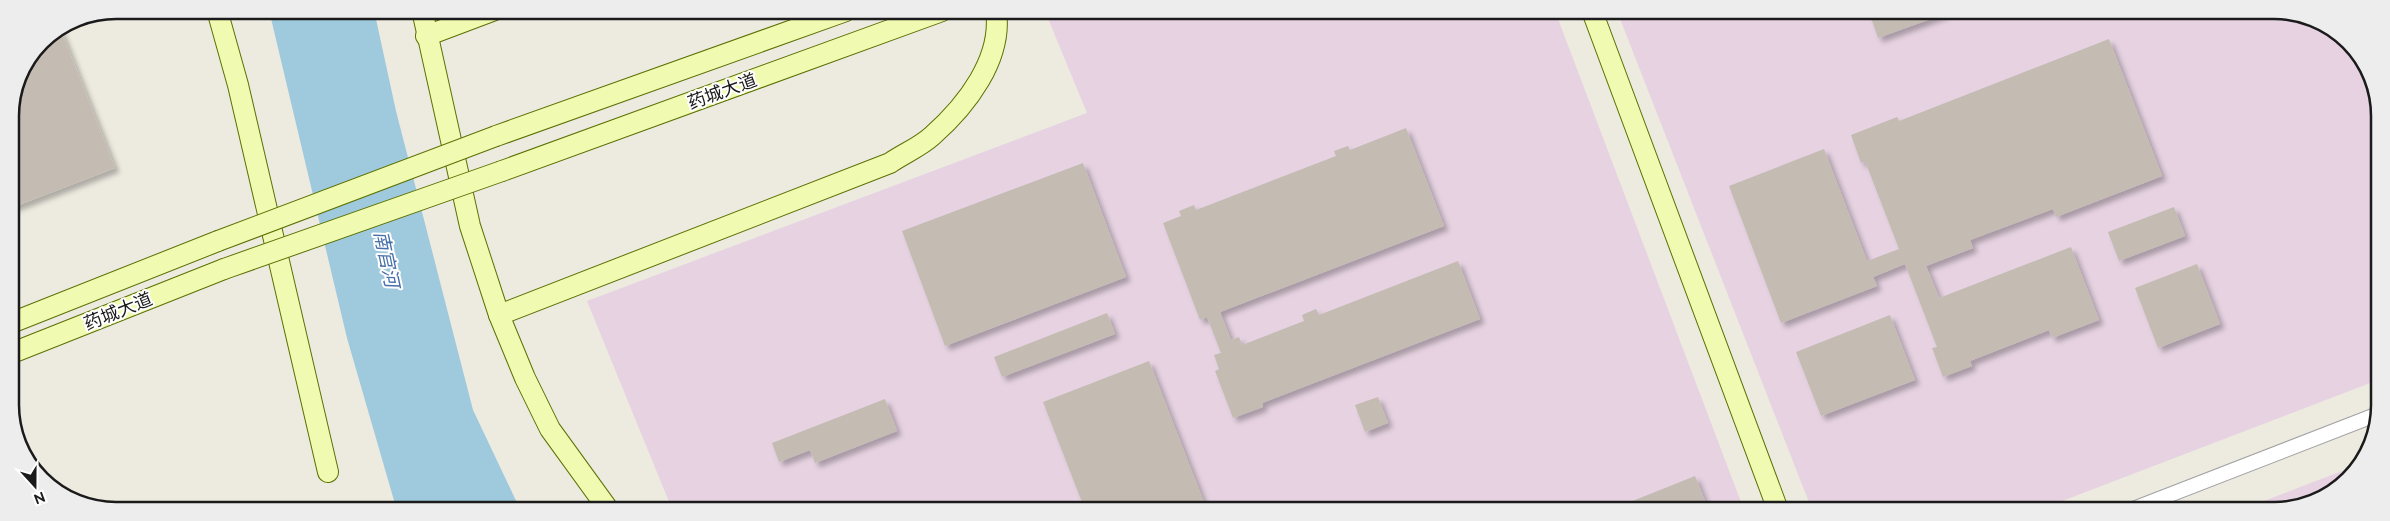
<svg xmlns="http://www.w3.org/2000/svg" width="2390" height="521" font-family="Raleway,'Noto Sans SC',sans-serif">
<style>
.industrial{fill:#e6d2e1}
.water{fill:#9fc9dc}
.building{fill:#c4bcb3;filter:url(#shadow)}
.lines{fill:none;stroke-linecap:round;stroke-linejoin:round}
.street-casing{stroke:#a2a2a2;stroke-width:16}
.secondary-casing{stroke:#5b7103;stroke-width:22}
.street{stroke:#fff;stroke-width:14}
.secondary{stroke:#f0fab1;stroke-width:20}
.secondary-bridge-casing{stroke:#5b7103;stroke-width:22;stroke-linecap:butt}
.secondary-bridge{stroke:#f0fab1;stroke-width:20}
.labels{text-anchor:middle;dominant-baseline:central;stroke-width:4;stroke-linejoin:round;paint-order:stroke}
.street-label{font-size:18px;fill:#1b1b1b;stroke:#fff}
.water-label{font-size:19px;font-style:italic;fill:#4770ab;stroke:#fff}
.rim{fill:none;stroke:#1b1b1b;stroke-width:2.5}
</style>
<defs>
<filter id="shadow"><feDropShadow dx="4.5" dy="4.5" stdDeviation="2.5" flood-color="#0004"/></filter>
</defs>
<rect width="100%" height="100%" fill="#edeae0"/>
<g class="industrial">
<path d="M1061,11H1555L1744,510L672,509L587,301L1087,113L1047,16Z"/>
<path d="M1617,11L2295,12L2349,41L2378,95V380L2036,511L1812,510Z"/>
<path d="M2355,466L2344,485L2281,511H2238Z"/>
</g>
<path class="water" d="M269,10H374L396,111L473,410L520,509H391L395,504L347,338Z"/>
<g class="building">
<path d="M1869,12H1946L1947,13L1878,38Z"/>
<path d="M60,28L115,168L11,208L10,109L18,75L41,41Z"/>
<path d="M2109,39L2162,176L2056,217L2053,209L1970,240L1973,248L1926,266L1939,298L2071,247L2099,320L2052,338L2049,330L1970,361L1972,366L1943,377L1932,348L1937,347L1905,264L1873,277L1877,286L1781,323L1729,186L1824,149L1867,261L1899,249L1865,161L1861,163L1851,135L1897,117L1899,121Z"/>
<path d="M1406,128L1444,226L1220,312L1231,340L1239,337L1242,345L1304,321L1302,315L1316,309L1319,315L1458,261L1480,319L1262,403L1263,407L1233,418L1215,371L1219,369L1214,355L1221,353L1207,317L1200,320L1163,223L1181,216L1179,211L1194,205L1196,210L1336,156L1334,151L1348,146L1350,150Z"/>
<path d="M1083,163L1126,277L945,346L902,231Z"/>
<path d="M2174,207L2185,236L2119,261L2108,232Z"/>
<path d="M2197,264L2220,324L2158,348L2135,288Z"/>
<path d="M1107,313L1115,334L1002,377L994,357Z"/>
<path d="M1890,315L1915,380L1821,416L1796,352Z"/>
<path d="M1149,361L1207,510H1085L1043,402Z"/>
<path d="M1378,397L1388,423L1365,432L1355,405Z"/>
<path d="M885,399L897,431L815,463L810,450L779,462L772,443Z"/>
<path d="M1695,476L1705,501L1680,510H1610Z"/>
</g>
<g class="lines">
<defs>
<path id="street" d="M2128,511L2378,414"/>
<g id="secondary">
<path d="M217,10L238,85L328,472"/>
<path d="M422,10L470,226L499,315L525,378L550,429L608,509"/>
<path d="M1592,11L1778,510"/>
<path d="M426,36L495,10"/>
<path d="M496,136L846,11"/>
<path d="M502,171L942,11"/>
<path d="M499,315L890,163C903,154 920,147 932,136C966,106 1003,59 996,11"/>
<path d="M11,323L218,241"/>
<path d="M12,353L224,269"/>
</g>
</defs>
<use href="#street" class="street-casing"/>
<use href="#secondary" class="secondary-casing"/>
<use href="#street" class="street"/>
<use href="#secondary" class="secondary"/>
<defs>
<g id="secondary-bridge">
<path d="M218,241L496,136"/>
<path d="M224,269L502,171"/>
</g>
</defs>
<use href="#secondary-bridge" class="secondary-bridge-casing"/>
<use href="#secondary-bridge" class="secondary-bridge"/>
</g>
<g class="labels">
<g class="street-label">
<text transform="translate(722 91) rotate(-20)">药城大道</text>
<text transform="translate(118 311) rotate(-22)">药城大道</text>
</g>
<g class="water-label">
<text transform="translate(387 259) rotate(78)">南官河</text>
</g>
</g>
<path d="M0 0H2390V521H0ZM116 19H2274A97 97 0 0 1 2371 116V405A97 97 0 0 1 2274 502H116A97 97 0 0 1 19 405V116A97 97 0 0 1 116 19Z" fill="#ededed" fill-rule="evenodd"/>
<path class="rim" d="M116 19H2274A97 97 0 0 1 2371 116V405A97 97 0 0 1 2274 502H116A97 97 0 0 1 19 405V116A97 97 0 0 1 116 19Z"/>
<g transform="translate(35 486) rotate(159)" stroke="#ffffff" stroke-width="4" paint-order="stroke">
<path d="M0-4L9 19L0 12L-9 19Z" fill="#1b1b1b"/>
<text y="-8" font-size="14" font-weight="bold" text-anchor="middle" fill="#1b1b1b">N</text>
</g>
</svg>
